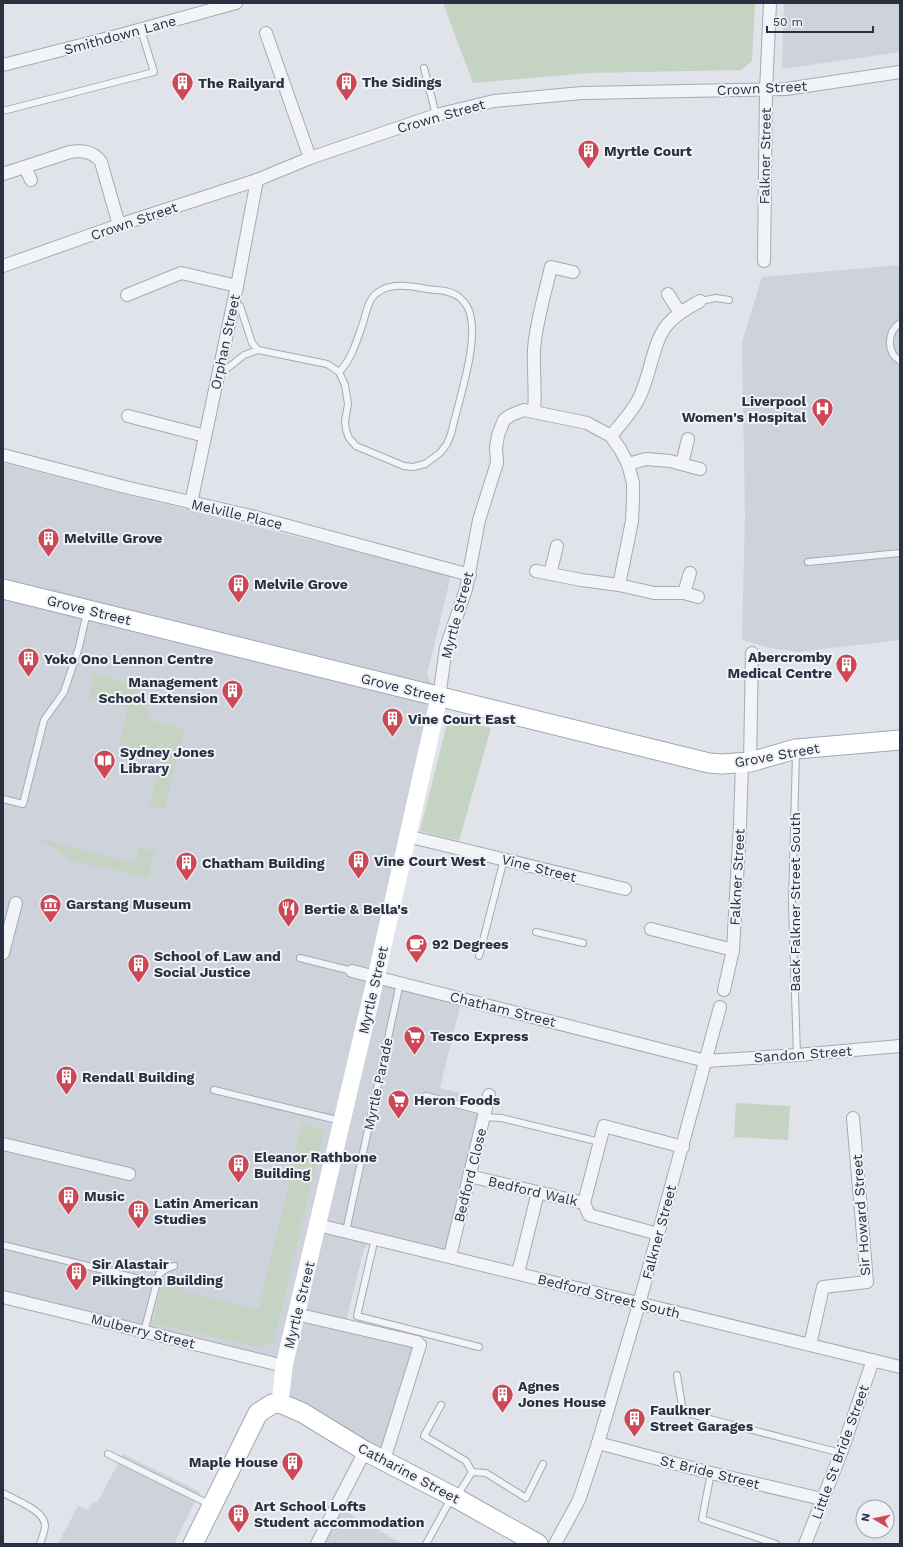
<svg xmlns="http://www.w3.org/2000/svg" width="903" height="1547" font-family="'Work Sans',sans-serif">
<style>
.built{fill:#ced2db}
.green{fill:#c5d3c2}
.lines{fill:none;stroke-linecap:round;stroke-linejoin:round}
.lane-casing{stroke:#a5aab3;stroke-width:8}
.street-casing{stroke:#a5aab3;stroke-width:14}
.primary-casing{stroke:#a0a7b5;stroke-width:21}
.lane{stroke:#f3f4f7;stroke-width:6}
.street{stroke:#f3f4f7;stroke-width:12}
.secondary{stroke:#fff;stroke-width:17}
.primary{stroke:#fff;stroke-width:19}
.labels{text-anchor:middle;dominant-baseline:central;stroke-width:4;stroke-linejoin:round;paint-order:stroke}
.street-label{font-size:14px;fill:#293040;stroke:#f0f2f7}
.poi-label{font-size:14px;font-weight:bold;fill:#293040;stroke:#f0f2f7;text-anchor:start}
</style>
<rect width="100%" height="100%" fill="#e0e3e9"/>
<g class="built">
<path d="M784,3H900V52L782,69Z"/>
<path d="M900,265V640L798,652L771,648L742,640L745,515L742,342L762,277Z"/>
<path d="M3,463L127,495L433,570L451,575L427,675L439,697L376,977L462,999L440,1088L488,1100L450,1256L373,1237L364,1249L347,1318L351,1326L417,1342L384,1460L280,1403L284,1366L3,1297Z"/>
<path d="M123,1454L200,1492L174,1544H58L78,1506L88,1510L93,1502L97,1503Z"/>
<path d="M336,1506L403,1544H317Z"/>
</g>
<g class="green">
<path d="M443,3H755L752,61L741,70L588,73L473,83Z"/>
<path d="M93,674L135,684L153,721L185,729L164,809L149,806L162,756L119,745L128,708L88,699Z"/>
<path d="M448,719L491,728L459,841L420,831Z"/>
<path d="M39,838L135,863L139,847L155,851L148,878L73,861Z"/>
<path d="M736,1103L790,1106L788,1140L734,1137Z"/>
<path d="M302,1124L325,1129L273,1342L262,1348L153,1323L162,1283L178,1273L185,1275L182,1291L259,1309Z"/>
</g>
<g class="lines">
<defs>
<g id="lane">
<path d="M424,68L436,115"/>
<path d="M3,111L154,72L141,30"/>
<path d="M700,301L716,298L729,300"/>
<path d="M233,305L240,306L252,343L258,350"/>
<path d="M900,323C887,332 886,352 900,361"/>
<path d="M219,371H224L244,355L258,350L327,364L339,372L345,385L348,404L345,421L346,430L349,438L356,446L404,466L413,467L425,464L440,453L447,444L451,434C458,403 477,348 471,318C470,310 465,302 459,297C450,290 437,290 427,289C411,286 390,282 377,293C368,299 366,314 363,323C357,340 352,359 339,372"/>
<path d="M808,562L900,553"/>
<path d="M796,753L792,904L797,1055"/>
<path d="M3,799L23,804L44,720L64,692L79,647L87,612"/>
<path d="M536,932L583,943"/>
<path d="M479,956L504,859"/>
<path d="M300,958L352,971"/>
<path d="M214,1090L341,1121"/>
<path d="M426,1096L486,1112"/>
<path d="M484,1117L501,1118L600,1142"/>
<path d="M346,1231L400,983"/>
<path d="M375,1238L357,1316L479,1347"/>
<path d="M3,1245L156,1283"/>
<path d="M144,1332L159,1274L166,1269L174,1266"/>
<path d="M677,1375L683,1412L841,1453"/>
<path d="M441,1405L424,1436L466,1461L472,1472L457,1496"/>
<path d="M108,1454L211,1505"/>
<path d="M472,1472L486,1473L526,1498L543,1464"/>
<path d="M711,1473L702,1519L776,1544"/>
<path d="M3,1493C15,1500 44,1510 45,1525C45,1531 42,1538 40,1544"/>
<path d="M426,1544L452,1497"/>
</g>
<g id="street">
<path d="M266,33L310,158"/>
<path d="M3,65L120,35L236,3"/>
<path d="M25,167L31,180"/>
<path d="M3,174L70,152C82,150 94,152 101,162L119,225"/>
<path d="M764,261L766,90L770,3"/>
<path d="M3,266L119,225L257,180L310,158L436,115L494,101L582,93L786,89L900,72"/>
<path d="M668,294L680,313"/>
<path d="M127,295L181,273L237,286"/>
<path d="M534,412C536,391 533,370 534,349C536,322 545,294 551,267L573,272"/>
<path d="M128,416L205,436"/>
<path d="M611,436C620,425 630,414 637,402C650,380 652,343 667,325C676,314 688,308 700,301"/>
<path d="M3,455L125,487L251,516L470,575"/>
<path d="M628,464L646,459L670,461L700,469"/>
<path d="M682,464L688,439"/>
<path d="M191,503L237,286L257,180"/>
<path d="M536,571L581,580L619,585L654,593H684L698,597"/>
<path d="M550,574L557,546"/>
<path d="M684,593L690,573"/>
<path d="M439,697L446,648L466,589L479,520L497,463L496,448L498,435L504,420L511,415L524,410L587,423L611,436L620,449L628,464L633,483V500L632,521L619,585"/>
<path d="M750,762L752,653"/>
<path d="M407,836L625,889"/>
<path d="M651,929L733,950"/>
<path d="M3,953L16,903"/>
<path d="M352,971L706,1061L797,1055L900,1046"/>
<path d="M724,990L733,950L740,825L742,763"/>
<path d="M3,1144L129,1174"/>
<path d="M469,1176L584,1203L589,1215L658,1234"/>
<path d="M584,1203L604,1126L683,1147"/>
<path d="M318,1225L900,1367"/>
<path d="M450,1256L489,1095"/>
<path d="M518,1273L538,1192"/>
<path d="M3,1297L284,1366"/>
<path d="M296,1314L417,1342L420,1345L384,1460"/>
<path d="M810,1345L823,1287L867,1282L853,1118"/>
<path d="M598,1443L711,1473L822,1499"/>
<path d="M317,1544L365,1451"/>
<path d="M555,1544L579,1500L598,1443L639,1304L720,1007"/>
<path d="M805,1544L841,1453L873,1360"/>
</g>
<g id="primary">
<path d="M3,589L709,763L722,764L750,762L796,749L900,740"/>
<path d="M193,1544L258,1413L272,1404L280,1403L303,1413L365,1451L456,1498L538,1544"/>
</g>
</defs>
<use href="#lane" class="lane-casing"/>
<use href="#street" class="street-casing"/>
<use href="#primary" class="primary-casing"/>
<use href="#lane" class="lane"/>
<use href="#street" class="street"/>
<path class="secondary" d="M280,1403L284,1366L376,977L439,697"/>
<use href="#primary" class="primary"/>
</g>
<defs>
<symbol id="building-pin" viewBox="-11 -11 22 30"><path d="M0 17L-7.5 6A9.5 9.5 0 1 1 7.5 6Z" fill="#cd4754" stroke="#f0f2f7"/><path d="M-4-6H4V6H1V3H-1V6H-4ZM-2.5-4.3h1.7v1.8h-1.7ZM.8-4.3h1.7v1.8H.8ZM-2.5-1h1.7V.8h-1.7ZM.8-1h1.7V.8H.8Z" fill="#fff"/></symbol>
<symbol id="hospital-pin" viewBox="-11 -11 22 30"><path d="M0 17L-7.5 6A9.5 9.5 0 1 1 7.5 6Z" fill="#cd4754" stroke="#f0f2f7"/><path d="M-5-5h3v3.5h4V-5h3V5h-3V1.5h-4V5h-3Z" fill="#fff"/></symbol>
<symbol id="library-pin" viewBox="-11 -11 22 30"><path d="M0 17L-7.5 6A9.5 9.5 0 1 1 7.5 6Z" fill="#cd4754" stroke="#f0f2f7"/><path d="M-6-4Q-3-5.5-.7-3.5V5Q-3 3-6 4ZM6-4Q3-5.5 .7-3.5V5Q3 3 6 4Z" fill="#fff"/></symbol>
<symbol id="museum-pin" viewBox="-11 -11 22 30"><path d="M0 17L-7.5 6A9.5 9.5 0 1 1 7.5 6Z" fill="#cd4754" stroke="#f0f2f7"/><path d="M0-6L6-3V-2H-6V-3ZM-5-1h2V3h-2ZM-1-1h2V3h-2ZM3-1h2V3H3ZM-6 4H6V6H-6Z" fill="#fff"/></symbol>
<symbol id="restaurant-pin" viewBox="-11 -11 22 30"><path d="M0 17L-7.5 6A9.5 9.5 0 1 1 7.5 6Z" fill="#cd4754" stroke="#f0f2f7"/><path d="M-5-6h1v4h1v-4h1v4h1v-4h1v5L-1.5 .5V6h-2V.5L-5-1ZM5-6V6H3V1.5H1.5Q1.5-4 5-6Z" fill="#fff"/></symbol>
<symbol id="cafe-pin" viewBox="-11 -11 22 30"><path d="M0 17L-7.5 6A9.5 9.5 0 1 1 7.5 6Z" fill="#cd4754" stroke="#f0f2f7"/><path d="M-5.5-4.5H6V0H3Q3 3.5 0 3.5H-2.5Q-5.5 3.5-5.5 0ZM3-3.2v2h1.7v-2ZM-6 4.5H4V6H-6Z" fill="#fff"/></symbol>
<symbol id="supermarket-pin" viewBox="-11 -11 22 30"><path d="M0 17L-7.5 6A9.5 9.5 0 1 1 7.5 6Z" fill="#cd4754" stroke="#f0f2f7"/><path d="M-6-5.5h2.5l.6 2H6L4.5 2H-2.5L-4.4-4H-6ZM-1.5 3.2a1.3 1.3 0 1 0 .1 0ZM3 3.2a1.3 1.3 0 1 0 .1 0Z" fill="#fff"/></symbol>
</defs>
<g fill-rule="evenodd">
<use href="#building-pin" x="334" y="70" width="25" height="34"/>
<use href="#building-pin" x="170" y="70" width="25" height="34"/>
<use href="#building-pin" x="576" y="138" width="25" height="34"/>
<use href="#hospital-pin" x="810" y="396" width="25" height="34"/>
<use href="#building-pin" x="36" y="526" width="25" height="34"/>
<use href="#building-pin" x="226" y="572" width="25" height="34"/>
<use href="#building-pin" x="16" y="646" width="25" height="34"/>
<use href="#building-pin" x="834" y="652" width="25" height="34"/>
<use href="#building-pin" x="220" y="678" width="25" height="34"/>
<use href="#building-pin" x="380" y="706" width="25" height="34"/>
<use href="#library-pin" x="92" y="748" width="25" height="34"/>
<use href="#building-pin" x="346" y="848" width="25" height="34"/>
<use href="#building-pin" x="174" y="850" width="25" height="34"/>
<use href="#museum-pin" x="38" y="892" width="25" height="34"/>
<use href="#restaurant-pin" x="276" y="896" width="25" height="34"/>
<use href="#cafe-pin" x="404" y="932" width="25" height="34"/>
<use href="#building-pin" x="126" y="952" width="25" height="34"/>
<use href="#supermarket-pin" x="402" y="1024" width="25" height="34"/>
<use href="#building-pin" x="54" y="1064" width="25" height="34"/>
<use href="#supermarket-pin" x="386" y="1088" width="25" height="34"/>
<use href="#building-pin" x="226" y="1152" width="25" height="34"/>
<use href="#building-pin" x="56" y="1184" width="25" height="34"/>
<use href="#building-pin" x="126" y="1198" width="25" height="34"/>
<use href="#building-pin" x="64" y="1260" width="25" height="34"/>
<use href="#building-pin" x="490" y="1382" width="25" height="34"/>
<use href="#building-pin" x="622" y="1406" width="25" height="34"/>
<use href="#building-pin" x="280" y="1450" width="25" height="34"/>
<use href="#building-pin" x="226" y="1502" width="25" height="34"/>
</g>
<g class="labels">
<g class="street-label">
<text transform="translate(120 35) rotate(-15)">Smithdown Lane</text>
<text transform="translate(762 88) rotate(-3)">Crown Street</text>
<text transform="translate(441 116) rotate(-16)">Crown Street</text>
<text transform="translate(765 156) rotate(-89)">Falkner Street</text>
<text transform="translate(134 221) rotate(-19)">Crown Street</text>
<text transform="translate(225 342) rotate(-78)">Orphan Street</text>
<text transform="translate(237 514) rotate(13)">Melville Place</text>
<text transform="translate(89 610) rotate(14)">Grove Street</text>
<text transform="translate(457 615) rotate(-75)">Myrtle Street</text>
<text transform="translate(403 688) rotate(14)">Grove Street</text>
<text transform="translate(777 755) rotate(-10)">Grove Street</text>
<text transform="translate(539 868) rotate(14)">Vine Street</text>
<text transform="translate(737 877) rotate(-87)">Falkner Street</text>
<text transform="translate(795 902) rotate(-90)">Back Falkner Street South</text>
<text transform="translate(373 990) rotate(-77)">Myrtle Street</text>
<text transform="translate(503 1009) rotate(14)">Chatham Street</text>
<text transform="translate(803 1054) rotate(-4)">Sandon Street</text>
<text transform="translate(378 1084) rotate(-78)">Myrtle Parade</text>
<text transform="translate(470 1175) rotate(-76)">Bedford Close</text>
<text transform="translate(533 1191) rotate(13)">Bedford Walk</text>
<text transform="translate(861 1215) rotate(-94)">Sir Howard Street</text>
<text transform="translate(659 1232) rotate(-75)">Falkner Street</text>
<text transform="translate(609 1296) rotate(14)">Bedford Street South</text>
<text transform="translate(299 1305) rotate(-76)">Myrtle Street</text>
<text transform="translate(143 1331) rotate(14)">Mulberry Street</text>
<text transform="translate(840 1452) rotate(-70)">Little St Bride Street</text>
<text transform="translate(710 1472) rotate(14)">St Bride Street</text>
<text transform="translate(409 1473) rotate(28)">Catharine Street</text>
</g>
<g class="poi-label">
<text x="362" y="82">The Sidings</text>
<text x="198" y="83">The Railyard</text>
<text x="604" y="151">Myrtle Court</text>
<text x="806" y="401" text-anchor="end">Liverpool<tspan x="806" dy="16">Women's Hospital</tspan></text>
<text x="64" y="538">Melville Grove</text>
<text x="254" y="584">Melvile Grove</text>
<text x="832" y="657" text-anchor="end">Abercromby<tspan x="832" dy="16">Medical Centre</tspan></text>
<text x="44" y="659">Yoko Ono Lennon Centre</text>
<text x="218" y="682" text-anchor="end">Management<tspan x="218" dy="16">School Extension</tspan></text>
<text x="408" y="719">Vine Court East</text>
<text x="120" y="752">Sydney Jones<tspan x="120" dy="16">Library</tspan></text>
<text x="374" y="861">Vine Court West</text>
<text x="202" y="863">Chatham Building</text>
<text x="66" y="904">Garstang Museum</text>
<text x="304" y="909">Bertie &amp; Bella's</text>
<text x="432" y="944">92 Degrees</text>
<text x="154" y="956">School of Law and<tspan x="154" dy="16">Social Justice</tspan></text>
<text x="430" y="1036">Tesco Express</text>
<text x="82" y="1077">Rendall Building</text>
<text x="414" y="1100">Heron Foods</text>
<text x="254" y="1157">Eleanor Rathbone<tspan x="254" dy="16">Building</tspan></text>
<text x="84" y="1196">Music</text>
<text x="154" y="1203">Latin American<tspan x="154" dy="16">Studies</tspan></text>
<text x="92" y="1264">Sir Alastair<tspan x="92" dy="16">Pilkington Building</tspan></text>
<text x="518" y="1386">Agnes<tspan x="518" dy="16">Jones House</tspan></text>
<text x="650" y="1410">Faulkner<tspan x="650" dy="16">Street Garages</tspan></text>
<text x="278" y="1462" text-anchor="end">Maple House</text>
<text x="254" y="1506">Art School Lofts<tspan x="254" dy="16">Student accommodation</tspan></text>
</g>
</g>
<rect width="903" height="1547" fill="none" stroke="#293040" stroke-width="8"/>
<g transform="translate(875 1519) rotate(279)"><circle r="19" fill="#f0f2f7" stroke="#a0a4ae"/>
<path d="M0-3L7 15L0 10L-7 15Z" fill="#cd4754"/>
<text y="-6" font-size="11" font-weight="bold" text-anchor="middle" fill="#293040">N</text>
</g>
<path d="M767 26v6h106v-6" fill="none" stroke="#293040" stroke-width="2"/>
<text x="773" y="26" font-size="12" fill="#293040" stroke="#f0f2f7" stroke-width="3" paint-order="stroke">50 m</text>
</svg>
